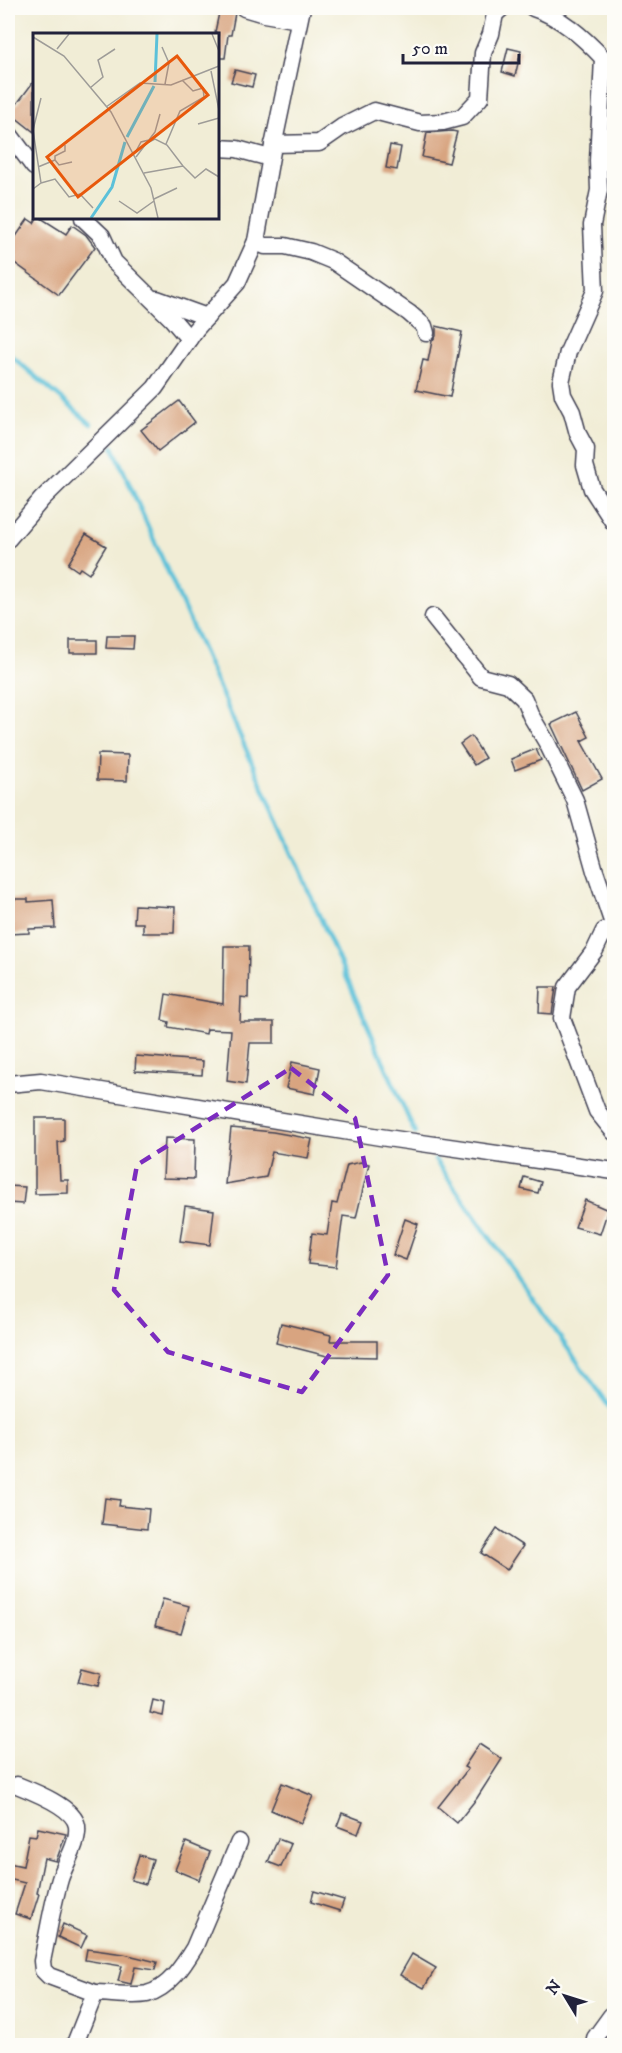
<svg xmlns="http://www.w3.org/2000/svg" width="622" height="2053" font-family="'IM FELL DW Pica',serif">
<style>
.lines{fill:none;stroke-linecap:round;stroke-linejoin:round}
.stream{stroke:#5cc1d9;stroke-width:4.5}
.building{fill:#d8a480}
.minor-casing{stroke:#414052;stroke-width:19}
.minor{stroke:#fff;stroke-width:16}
.marked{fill:none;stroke:#7b2cbf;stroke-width:4.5;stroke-dasharray:12 8;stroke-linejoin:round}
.inset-river{fill:none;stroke:#5cc1d9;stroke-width:3}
.inset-road{fill:none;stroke:#9e9c98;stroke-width:1.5}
.view{fill:#e8590c;fill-opacity:0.15;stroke:#e8590c;stroke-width:3}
.inset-edge{fill:none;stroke:#22223b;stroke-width:3}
</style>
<rect width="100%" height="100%" fill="#fdfcf7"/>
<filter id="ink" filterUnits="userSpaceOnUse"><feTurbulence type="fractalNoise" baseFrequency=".0167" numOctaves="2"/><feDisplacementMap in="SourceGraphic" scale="12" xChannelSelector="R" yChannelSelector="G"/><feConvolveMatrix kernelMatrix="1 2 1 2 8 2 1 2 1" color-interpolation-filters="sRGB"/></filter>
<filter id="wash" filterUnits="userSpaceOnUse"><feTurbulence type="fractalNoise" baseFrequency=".008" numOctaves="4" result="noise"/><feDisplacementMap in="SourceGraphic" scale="24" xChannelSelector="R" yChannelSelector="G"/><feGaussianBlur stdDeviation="1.35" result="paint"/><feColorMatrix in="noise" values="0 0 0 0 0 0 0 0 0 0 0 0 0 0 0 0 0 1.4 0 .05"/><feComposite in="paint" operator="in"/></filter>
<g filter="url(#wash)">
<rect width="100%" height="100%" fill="#f1edd6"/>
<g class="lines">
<g class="stream">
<path d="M8,353L91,424"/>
<path d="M113,447L415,1133"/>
<path d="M435,1160L614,1414"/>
</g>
</g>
<g id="blocks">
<g class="building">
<path d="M220,8H234L235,13L231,35H228L225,58H218V33L215,32Z"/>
<path d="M508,48L521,51L515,76L502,72Z"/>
<path d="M235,70L255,75L252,87L231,82Z"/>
<path d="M34,81V132L10,113Z"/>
<path d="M452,131L457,132L449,163L422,157L427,133Z"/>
<path d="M390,145L401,147L397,170L386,168Z"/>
<path d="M37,218H41L66,234L72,225L86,235L95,247L59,295L8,258V248L28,219L34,223Z"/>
<path d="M436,326L462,332L450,397L416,390L423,360L428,361L432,341L436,336Z"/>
<path d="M179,401L195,422L158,451L141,430Z"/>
<path d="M86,534L106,546L89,574L80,568L78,571L68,564Z"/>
<path d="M107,636H134L133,649L106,648Z"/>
<rect x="70" y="640" width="27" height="13"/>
<path d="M576,712L589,737L581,741L602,779L582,790L551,724Z"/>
<path d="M471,736L485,758L474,765L460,744Z"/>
<path d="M536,749L541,760L515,770L511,759Z"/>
<path d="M98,754L128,755L127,781L97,780Z"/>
<path d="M8,899H28V902L53,900L55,928L29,929V933L8,934Z"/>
<path d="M135,905L175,907L174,933H143V923H134Z"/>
<path d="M224,946H249L248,998L241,997L240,1022H274V1043H250L246,1084L227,1081L231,1030L207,1029L206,1034L168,1027L169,1022L162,1020L166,994L223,1004Z"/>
<path d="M540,987H556L552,1014L539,1013Z"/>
<path d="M136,1056L203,1061L202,1075L135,1071Z"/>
<path d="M292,1062L320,1068L315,1094L286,1088Z"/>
<path d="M35,1118H64V1141L58,1142L60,1180H68V1193L35,1194Z"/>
<path d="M231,1128L273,1132L312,1139L308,1158L272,1152L266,1177L225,1184Z"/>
<path d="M165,1138L195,1139L194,1179L163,1178Z"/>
<path d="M361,1162L369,1164L356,1218L343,1216L336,1267L308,1264L312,1233L327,1235L332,1203L337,1204L347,1165Z"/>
<path d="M524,1177L541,1182L538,1193L521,1189Z"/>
<path d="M8,1186L25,1187L23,1204L8,1203Z"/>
<path d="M585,1200L608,1210L600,1234L575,1227Z"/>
<path d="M185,1206L214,1210L210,1245L180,1241Z"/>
<path d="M405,1219L418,1224L406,1260L393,1255Z"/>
<path d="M281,1323L331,1335L330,1341H377V1357L327,1356L276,1343Z"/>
<path d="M105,1498L120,1500L119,1506L149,1509L147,1529L102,1524Z"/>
<path d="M497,1529L523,1546L507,1570L481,1553Z"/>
<path d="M163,1599L189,1606L181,1633L155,1626Z"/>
<path d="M82,1668L101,1673L98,1686L78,1682Z"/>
<path d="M153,1700L165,1703L163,1716L150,1713Z"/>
<path d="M479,1744L502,1759L477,1798L457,1823L438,1807L468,1769L464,1767Z"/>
<path d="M282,1783L313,1796L301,1823L271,1810Z"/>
<path d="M342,1813L363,1821L358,1834L337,1826Z"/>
<path d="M38,1828L66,1834L56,1861L44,1858L37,1893L39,1894L31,1919L15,1914L25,1883L8,1879V1863L23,1866L29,1835L36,1836Z"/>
<path d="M278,1839L291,1844L281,1867L268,1862Z"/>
<path d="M186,1842L210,1852L199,1880L175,1870Z"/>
<path d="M139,1855L153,1859L146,1884L131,1880Z"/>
<path d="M314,1891L344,1900L340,1911L311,1902Z"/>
<path d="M63,1924L87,1935L81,1948L58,1937Z"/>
<path d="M87,1949L124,1954L157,1962L155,1970L135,1967L131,1984L118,1981L122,1966L85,1960Z"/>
<path d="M412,1954L436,1968L424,1988L400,1975Z"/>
</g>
</g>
</g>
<g filter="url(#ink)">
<use href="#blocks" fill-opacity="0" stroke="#414052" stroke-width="1.5"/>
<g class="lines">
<defs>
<g id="minor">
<path d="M244,8L264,14L299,20"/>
<path d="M533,8C561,17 583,37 603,58L598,161L599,190L592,225L595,291L568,352L561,382L563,395L572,412L578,434L586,449L585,465L592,489L614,523"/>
<path d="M8,135H10L34,167"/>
<path d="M273,144L319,143L342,127L374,111L420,123L443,122L462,117L480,98L483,53L491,34L495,14L502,8"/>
<path d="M218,148L237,149L270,158"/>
<path d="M83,218L102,236L114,262L172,319L189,339"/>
<path d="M256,241L265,246H285L311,252L333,261L409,313L424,326L426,333"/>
<path d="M157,299L207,317"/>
<path d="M8,539L42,499L155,388L196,329L237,283L256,241L272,151L302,8"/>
<path d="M433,617L481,677L508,684L524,699L531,716L547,743L575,800L595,871L614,927"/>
<path d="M613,926L604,931L595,950L567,987L562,1018L597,1111L614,1132"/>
<path d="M8,1084L41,1081L380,1137L614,1171"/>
<path d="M17,1785C32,1791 74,1807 77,1826C79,1843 65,1863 60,1879C52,1906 48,1934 42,1961L43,1970L49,1976L95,1993"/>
<path d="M74,2046L95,1993C109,1993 134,1997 147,1994C169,1988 183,1966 194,1948L239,1842"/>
<path d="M595,2046V2038L611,2016H614"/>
</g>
</defs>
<use href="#minor" class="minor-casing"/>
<use href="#minor" class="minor"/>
</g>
</g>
<path class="marked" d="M291,1068L355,1118L388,1275L302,1392L168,1352L114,1290L137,1165Z"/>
<g transform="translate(33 33)">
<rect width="186" height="186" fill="#f1edd6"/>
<path class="inset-river" d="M122,49L124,1M94,104L121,53M58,185L79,154L92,109"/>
<path class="inset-road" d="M179,1L186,18M0,4L31,23L78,79L118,155L125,185M129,14L136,30L132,51M24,16L36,1M178,38L186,77M57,55L70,44L65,27L82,16M73,74L107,50L138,52L186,33M165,91L186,85M116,109L122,106L134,112L150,133M133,111L147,78L171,64L170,55L160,58L149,47M102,120L108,109L116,107M103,124L122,99L127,81M22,127V123L32,118V112M5,134L22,127L26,132L39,129M111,140L150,133L162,145L173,136L186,144M8,150L22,146L36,164L47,161L60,175M0,156L8,150L0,97L8,65M121,166L144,155M86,168L104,180L121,168"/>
<path class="view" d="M144,23L175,62L45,164L14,124Z"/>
<rect width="186" height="186" class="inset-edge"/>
</g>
<rect width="622" height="2053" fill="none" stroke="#fdfcf7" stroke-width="30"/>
<g transform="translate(565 1996) rotate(308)" stroke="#fdfcf7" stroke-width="4.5" paint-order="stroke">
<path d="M0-4.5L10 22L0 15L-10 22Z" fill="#22223b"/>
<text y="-9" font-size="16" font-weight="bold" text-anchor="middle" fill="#22223b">N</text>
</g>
<path d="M403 54v9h116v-9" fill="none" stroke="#22223b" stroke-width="3"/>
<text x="412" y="54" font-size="18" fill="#22223b" stroke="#fdfcf7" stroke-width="4.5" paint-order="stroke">50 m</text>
</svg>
